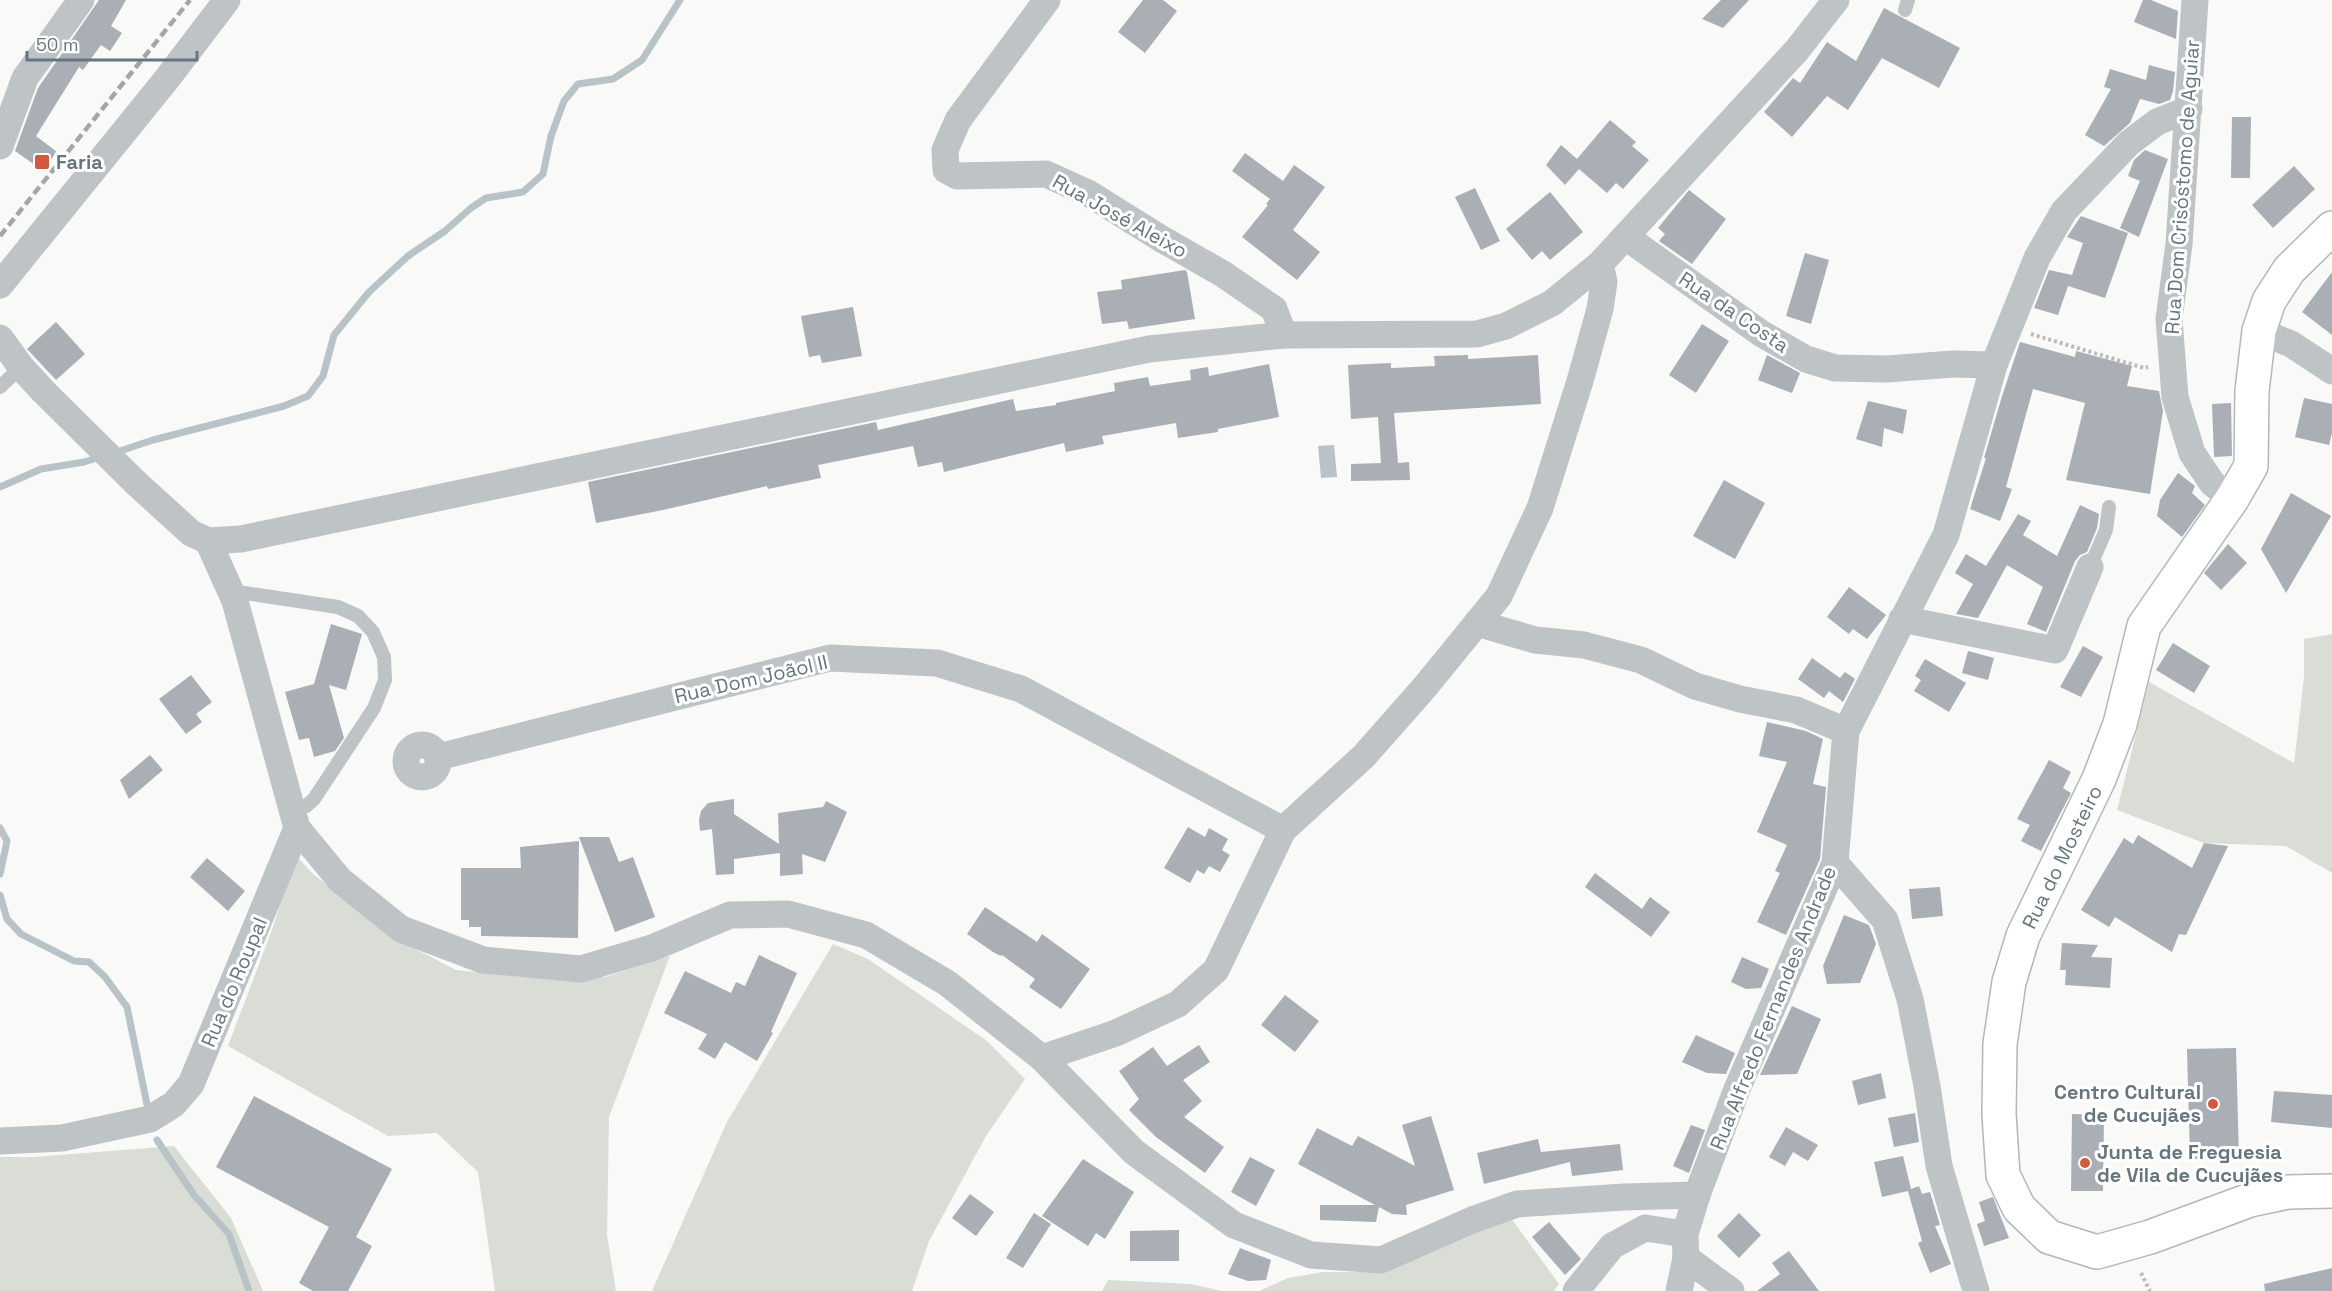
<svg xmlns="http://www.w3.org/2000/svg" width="2332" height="1291" font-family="'Space Grotesk',sans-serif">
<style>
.green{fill:#d9ddd6}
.water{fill:#b7c3c6}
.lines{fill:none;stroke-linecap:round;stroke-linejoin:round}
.stream{stroke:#b7c3c6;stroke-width:7}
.building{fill:#a9afb5}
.secondary-casing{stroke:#b1b7bb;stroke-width:36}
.path{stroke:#b9bcbe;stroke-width:4;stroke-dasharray:3 3;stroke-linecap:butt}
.service{stroke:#bec3c6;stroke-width:14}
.minor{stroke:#bec3c6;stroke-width:27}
.secondary{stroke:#fff;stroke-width:33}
.rail{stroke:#a1a7ac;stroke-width:4.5;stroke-dasharray:9 4.5;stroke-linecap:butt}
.poi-dot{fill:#d05a3f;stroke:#fff;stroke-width:2}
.labels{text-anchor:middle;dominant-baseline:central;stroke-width:6;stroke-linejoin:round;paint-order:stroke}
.poi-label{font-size:20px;font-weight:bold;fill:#66757e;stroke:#fff;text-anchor:start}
.street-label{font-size:20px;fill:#66757e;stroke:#fff}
</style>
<rect width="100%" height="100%" fill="#f9f9f7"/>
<g class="green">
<path d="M2332,634V873L2286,846L2204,843L2117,810L2149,682L2294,763L2304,678V639Z"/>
<path d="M295,854L311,872L356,909L404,943L456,970L523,977H605L670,956L609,1117L607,1235L616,1291H495L478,1172L437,1133L388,1136L228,1046L273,927Z"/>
<path d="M833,944L868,959L987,1041L1025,1079L986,1136L929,1241L912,1291H652L727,1122Z"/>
<path d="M174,1146L231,1218L263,1291H0V1157H34Z"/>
<path d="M1508,1214L1559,1284L1554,1291H1259L1288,1278L1323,1272H1369Z"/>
<path d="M1108,1280L1191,1284L1222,1291H1102Z"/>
</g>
<path class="water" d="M1334,445L1337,477L1321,478L1318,446Z"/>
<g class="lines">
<g class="stream">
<path d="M114,453L153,440L284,406L308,396L323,376L334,335L369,292L408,256L445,231L471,208L486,198L523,192L543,174L551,136L564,101L578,84L613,79L642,60L680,0"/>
<path d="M0,487L41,469L84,462L100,457"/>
<path d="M0,828L7,841L0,874"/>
<path d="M0,895L7,919L21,934L74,961L89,962L105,977L127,1007L149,1114"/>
<path d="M157,1140L194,1195L229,1234L249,1291"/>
</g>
</g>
<g class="building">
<path d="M99,0H126L111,26L122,33L110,51L101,45L83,70L79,67L36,136L57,152L42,170L15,151L38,88Z"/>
<path d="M1143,0H1163L1177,11L1145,53L1118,32Z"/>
<path d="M1721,0H1749L1723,28L1702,19Z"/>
<path d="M2143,0H2151L2178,11L2176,39L2134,22Z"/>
<path d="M1884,8L1960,48L1939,88L1882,58L1848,110L1827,96L1792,137L1764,112L1793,78L1800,83L1827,42L1856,61Z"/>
<path d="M2149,65L2175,72L2173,91L2170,100L2159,104L2140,99L2130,123L2104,146L2085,135L2111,89L2104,87L2110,69L2146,80Z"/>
<path d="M2232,117H2251L2250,178H2231Z"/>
<path d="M1610,120L1636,142L1632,146L1649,160L1623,189L1616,183L1607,193L1579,169L1565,185L1546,165L1561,145L1577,159Z"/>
<path d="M2145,150L2168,159L2139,237L2120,228L2140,181L2128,176L2134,160Z"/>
<path d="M1245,153L1283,181L1294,165L1325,187L1293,230L1320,252L1297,280L1242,237L1268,205L1266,204L1270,199L1232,171Z"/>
<path d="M2294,166L2315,189L2273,228L2252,205Z"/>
<path d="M1475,188L1500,241L1481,250L1455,197Z"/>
<path d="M1689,190L1726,219L1692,264L1659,241L1665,234L1658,228Z"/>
<path d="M1550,192L1583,232L1550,260L1542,251L1532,260L1506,229Z"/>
<path d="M2081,216L2128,233L2105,298L2068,286L2058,315L2034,308L2049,270L2072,275L2083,243L2067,237Z"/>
<path d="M1805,253L1829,260L1811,324L1786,316Z"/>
<path d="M1185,270L1187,272L1195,319L1129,329L1127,321L1102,324L1097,292L1122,289L1121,280Z"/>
<path d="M2332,272V335L2302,312Z"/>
<path d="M853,307L862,356L822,363L820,355L809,357L801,316Z"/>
<path d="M56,322L85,354L56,380L27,349Z"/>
<path d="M1702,324L1729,341L1696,393L1669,375Z"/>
<path d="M2020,342L2075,357L2076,351L2132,366L2127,386L2159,391L2163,411L2150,494L2066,480L2085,403L2033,389L2006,487L2012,489L2000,521L1970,509L1986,458H1984L2002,396Z"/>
<path d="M1468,355V359L1538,355L1541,404L1394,413L1398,463L1409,462L1410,480L1351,481V464L1381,463L1378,417L1351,419L1348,365L1391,363V368L1435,366L1434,356Z"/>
<path d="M1767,355L1800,373L1792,393L1758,380Z"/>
<path d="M1269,364L1279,417L1218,429V432L1178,438L1176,423L1102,436L1104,444L1066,452L1064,443L944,472L942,462L918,467L913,446L818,465L821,478L768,489L767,486L663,510L596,523L588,482L876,422L878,430L1013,399L1016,411L1056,405V403L1115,391L1114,383L1148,377L1150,386L1191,380L1190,370L1208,367L1209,376Z"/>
<path d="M2304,398L2332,404V433L2329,445L2295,437Z"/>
<path d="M1868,401L1907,410L1903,434L1884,428L1882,447L1856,439Z"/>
<path d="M2231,403L2232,456L2214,457L2212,404Z"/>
<path d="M2178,473L2195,486L2192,493L2205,505L2182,537L2157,516L2160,500Z"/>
<path d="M1724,480L1765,503L1735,559L1693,536Z"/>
<path d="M2291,493L2331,516L2286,593L2261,549Z"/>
<path d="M2080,505L2099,514L2097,528L2087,552L2080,555L2075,561L2046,632L2027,624L2043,587L2007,565L1978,618L1956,614L1973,584L1955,573L1966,554L1986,566L2018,514L2031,521L2023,535L2057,556Z"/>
<path d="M2228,544L2247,563L2221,590L2204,573Z"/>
<path d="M1849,587L1886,615L1867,639L1853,629L1849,634L1827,617Z"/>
<path d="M331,624L362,634L346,690L329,685L344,738L335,751L314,757L309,738L299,740L285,692L314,684Z"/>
<path d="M2173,643L2210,666L2194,693L2156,670Z"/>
<path d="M2083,646L2103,657L2081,697L2060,687Z"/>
<path d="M1968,651L1994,658L1988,680L1962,673Z"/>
<path d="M1812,658L1840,678L1845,672L1855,679L1843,702L1829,691L1824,698L1798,679Z"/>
<path d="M1925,659L1966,683L1949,712L1914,691L1921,680L1915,676Z"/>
<path d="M191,675L212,702L196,714L202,722L186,734L159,699Z"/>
<path d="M1767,722L1806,731L1823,739L1813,784L1826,787L1820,859L1786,935L1757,922L1780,873L1775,871L1787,845L1757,832L1787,762L1759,756Z"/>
<path d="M150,755L163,770L129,799L120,780Z"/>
<path d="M2049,760L2071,772L2063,788L2071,793L2041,851L2021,841L2030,825L2017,819Z"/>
<path d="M734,799V814L779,844L778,813L823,807L826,801L847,812L825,862L802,854L803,874L780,876V853L734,859V874L716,875L712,829L700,831L699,820L701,811L708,803Z"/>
<path d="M1188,827L1205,837L1209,828L1228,839L1222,850L1230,855L1220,872L1209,866L1204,874L1197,870L1190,883L1164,868Z"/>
<path d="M2138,835L2192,868L2204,843L2228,846L2186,935L2179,934L2172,952L2115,917L2109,927L2081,910L2124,838L2133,844Z"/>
<path d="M579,837H609L619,862L633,857L655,917L615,932Z"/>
<path d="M579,841L578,938L481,936V927H469V920H461V868H521L520,847Z"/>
<path d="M207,858L245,891L228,911L190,877Z"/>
<path d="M1595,873L1642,909L1650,897L1670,912L1651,937L1585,887Z"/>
<path d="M1940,887L1943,916L1912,919L1909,889Z"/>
<path d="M985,907L1037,942L1042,934L1090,969L1061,1009L1029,987L1035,979L1002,955L1001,956L993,952L967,934Z"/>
<path d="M1844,915L1869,925L1876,944L1860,983L1827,984L1823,966Z"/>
<path d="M2062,943L2098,945L2091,957L2112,958L2110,988L2065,985L2066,970H2060Z"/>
<path d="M759,955L797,973L771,1032L773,1033L757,1061L725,1042L715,1059L698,1049L707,1034L664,1013L685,971L731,993L736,982L745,986Z"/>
<path d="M1742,957L1769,969L1761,988L1746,989L1731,982Z"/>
<path d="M1285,995L1319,1021L1295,1052L1261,1025Z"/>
<path d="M1792,1006L1821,1019L1797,1074L1760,1075Z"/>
<path d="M1696,1035L1735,1053L1726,1074L1707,1073L1682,1062Z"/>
<path d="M1199,1045L1210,1062L1183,1080L1202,1101L1184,1117L1224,1147L1205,1173L1156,1137L1129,1110L1139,1099L1119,1071L1153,1047L1167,1066Z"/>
<path d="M2236,1048L2239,1158L2190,1159L2187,1049Z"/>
<path d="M1881,1073L1886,1098L1858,1105L1852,1081Z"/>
<path d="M2274,1091L2332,1095V1128L2271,1122Z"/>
<path d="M254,1096L392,1169L356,1237L372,1246L348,1291H313L299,1283L329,1227L216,1167Z"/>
<path d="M1915,1113L1919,1142L1894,1147L1888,1118Z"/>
<path d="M2072,1114L2104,1115L2103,1191H2071Z"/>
<path d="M1431,1116L1454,1190L1406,1205L1407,1215L1392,1214L1379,1207L1376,1222L1320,1220V1205H1375L1298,1164L1317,1128L1352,1146L1358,1136L1415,1166L1402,1125Z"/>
<path d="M1691,1125L1705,1130L1689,1173L1673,1166Z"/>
<path d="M1786,1127L1818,1145L1808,1161L1793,1152L1785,1166L1769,1157Z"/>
<path d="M1538,1139L1541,1152L1620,1144L1623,1170L1572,1176L1570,1162L1484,1184L1477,1153Z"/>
<path d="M1903,1156L1911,1189L1919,1186L1922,1194L1930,1192L1940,1225L1935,1226L1951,1264L1930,1273L1918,1243L1922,1241L1908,1191L1882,1197L1874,1162Z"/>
<path d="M1250,1157L1275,1170L1256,1206L1231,1192Z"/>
<path d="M1083,1159L1134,1192L1105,1239L1096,1233L1088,1246L1042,1216Z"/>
<path d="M970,1194L994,1212L976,1236L952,1218Z"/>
<path d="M1993,1197L2009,1238L1984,1246L1977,1224L1985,1221L1979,1202Z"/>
<path d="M1034,1213L1051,1224L1023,1268L1006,1258Z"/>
<path d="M1739,1213L1761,1235L1739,1258L1717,1236Z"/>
<path d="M1549,1222L1581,1259L1565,1275L1532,1237Z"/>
<path d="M1179,1230V1261H1130V1231Z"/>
<path d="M1240,1248L1271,1260L1266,1280L1248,1281L1228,1274Z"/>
<path d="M1789,1251L1819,1291H1757L1780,1274L1772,1263Z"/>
<path d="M2332,1268V1291H2265L2264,1284Z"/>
</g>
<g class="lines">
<defs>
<path id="secondary" d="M2332,228L2289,270L2269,301L2259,331L2252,391L2251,466L2232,499L2144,626L2120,724L2099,779L2023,936L2009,982L2000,1044L1999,1114L2003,1175L2019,1208L2049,1237L2097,1252L2150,1237L2250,1200L2288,1192L2332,1191"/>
</defs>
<use href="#secondary" class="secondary-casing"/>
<g class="path">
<path d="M2031,334L2144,368L2148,367"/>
<path d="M2141,1273L2150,1291"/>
</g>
<g class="service">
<path d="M1905,10L1908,0"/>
<path d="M0,387L21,367"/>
<path d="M2090,567L2106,530L2109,507"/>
<path d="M231,591L338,607L358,616L373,632L384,657L385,680L374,708L314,799L306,806L292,812"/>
</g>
<g class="minor">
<path d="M1047,0L958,120L945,150L946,170L957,176L1046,174L1088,193L1160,238L1223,274L1274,309L1284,335"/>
<path d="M2195,0L2179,244L2169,319L2175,397L2192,453L2212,483L2232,499"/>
<path d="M0,146L25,78L81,0"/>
<path d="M1626,237L1762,334L1806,359L1835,368L1887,369L1953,364L1994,365"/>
<path d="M0,285L166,80L227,0"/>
<path d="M2259,331L2291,344L2332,371"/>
<path d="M0,338L21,367L44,392L136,483L191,533L208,541L241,539L1149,349L1284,335L1477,334L1506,326L1552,303L1600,264L1797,50L1836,0"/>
<path d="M208,541L235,601L297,828L340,880L401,929L483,960L581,969L652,948L730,915L788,914L866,935L947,983L1042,1058L1134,1152L1234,1225L1311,1255L1381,1260L1472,1220L1517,1204L1624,1197L1697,1195"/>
<path d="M1902,619L2055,650L2090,567"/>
<path d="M1477,623L1535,640L1584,645L1641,660L1695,686L1740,699L1796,710L1846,731"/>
<circle cx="422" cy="761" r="16"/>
<path d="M438,757L830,658L937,663L1021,689L1283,830"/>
<path d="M1835,863L1885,920L1910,999L1927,1086L1939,1166L1976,1291"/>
<path d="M1042,1058L1116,1033L1178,1004L1216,970L1283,830L1364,756L1424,688L1499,596L1540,508L1580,381L1600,309L1604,282L1600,264"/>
<path d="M0,1141L62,1138L150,1119L174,1104L191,1084L297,828"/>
<path d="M1686,1258L1731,1291"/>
<path d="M1576,1291L1612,1246L1645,1228L1685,1234"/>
<path d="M1679,1291L1686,1258L1685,1234L1697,1195L1737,1089L1835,863L1846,731L1946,535L1994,365L2037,258L2064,211L2129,143L2157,122L2189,109"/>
</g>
<use href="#secondary" class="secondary"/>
<path class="rail" d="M0,236L190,0"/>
</g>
<g class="poi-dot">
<rect x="34" y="154" width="16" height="16" rx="3"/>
<circle cx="2213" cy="1104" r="6"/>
<circle cx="2085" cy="1163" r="6"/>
</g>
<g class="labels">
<g class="poi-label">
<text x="56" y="162">Faria</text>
<text x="2201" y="1092" text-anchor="end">Centro Cultural<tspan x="2201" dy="23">de Cucujães</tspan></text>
<text x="2097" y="1152">Junta de Freguesia<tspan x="2097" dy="23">de Vila de Cucujães</tspan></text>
</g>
<g class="street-label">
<text transform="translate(2182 187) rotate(-86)">Rua Dom Crisóstomo de Aguiar</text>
<text transform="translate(1120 216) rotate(29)">Rua José Aleixo</text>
<text transform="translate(1734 312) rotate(34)">Rua da Costa</text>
<text transform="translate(751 679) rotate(-13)">Rua Dom Joãol II</text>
<text transform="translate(2062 857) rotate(-64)">Rua do Mosteiro</text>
<text transform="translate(234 982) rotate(-67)">Rua do Roupal</text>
<text transform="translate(1773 1008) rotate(-68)">Rua Alfredo Fernandes Andrade</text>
</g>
</g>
<path d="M27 51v9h170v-9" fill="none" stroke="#66757e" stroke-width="3"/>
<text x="36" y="51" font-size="18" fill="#66757e" stroke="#ffffff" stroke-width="4.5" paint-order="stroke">50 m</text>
</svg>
